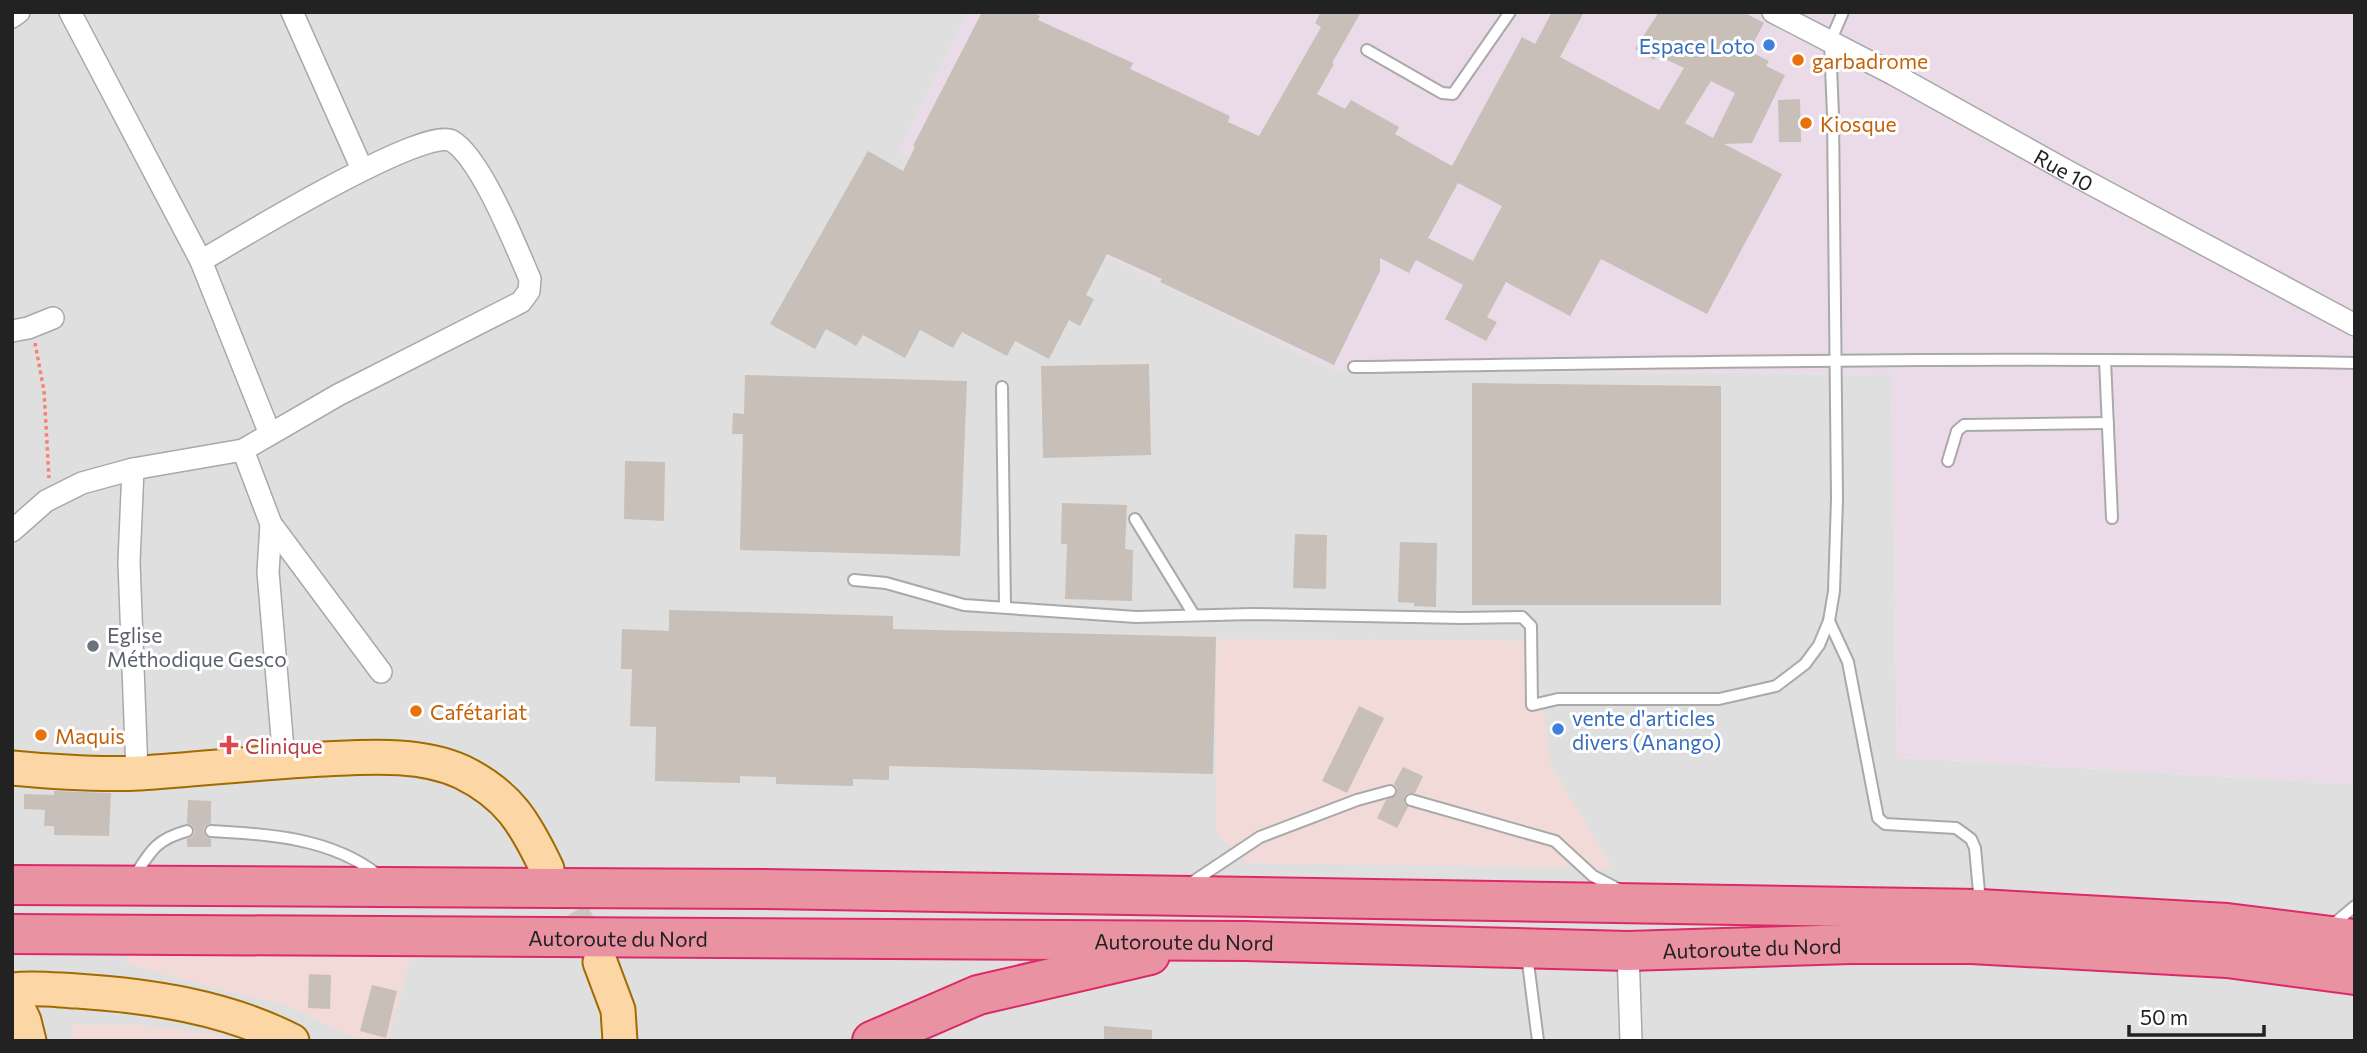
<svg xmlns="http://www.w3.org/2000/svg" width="2367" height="1053" font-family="Commissioner,sans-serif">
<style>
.residential{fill:#e0dfdf}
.commercial{fill:#f2dad9}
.industrial{fill:#ebdbe8}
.building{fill:#c7bfb8;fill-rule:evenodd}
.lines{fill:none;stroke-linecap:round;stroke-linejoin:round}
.primary-tunnel{stroke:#c8c6c1;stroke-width:33;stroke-dasharray:33 17;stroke-linecap:butt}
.service-casing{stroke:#a9a9a9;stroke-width:14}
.minor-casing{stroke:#a9a9a9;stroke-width:24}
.primary-casing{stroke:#a06b00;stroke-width:37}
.motorway-casing{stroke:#dc2a67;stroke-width:42}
.path{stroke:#fa8072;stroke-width:3.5;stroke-dasharray:3.5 3.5;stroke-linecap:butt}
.service{stroke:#fff;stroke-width:10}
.minor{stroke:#fff;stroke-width:21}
.primary{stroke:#fcd6a4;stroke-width:33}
.motorway{stroke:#e892a2;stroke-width:38}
.shop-dot{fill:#3f7fe0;stroke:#fff;stroke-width:2.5}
.food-dot{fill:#e8710a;stroke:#fff;stroke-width:2.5}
.worship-dot{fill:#6b7280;stroke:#fff;stroke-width:2.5}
.health-dot{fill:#e0444e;stroke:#fff;stroke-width:2.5}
.labels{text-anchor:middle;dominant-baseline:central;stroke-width:6;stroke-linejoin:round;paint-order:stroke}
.shop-label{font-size:21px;fill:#366cbe;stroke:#fff;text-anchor:end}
.food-label{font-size:21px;fill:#c56008;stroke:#fff;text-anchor:start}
.street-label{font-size:21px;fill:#222;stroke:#fff}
.worship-label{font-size:21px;fill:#5b616d;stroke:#fff;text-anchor:start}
.health-label{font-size:21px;fill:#be3a42;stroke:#fff;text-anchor:start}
</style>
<rect width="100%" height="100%" fill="#f2efe9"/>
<path class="residential" d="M12,12H968L900,151L1334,370L1892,374L1897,757L2355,784V1041H12Z"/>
<g class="commercial">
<path d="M1217,639L1534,641L1551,766L1613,868L1246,863L1216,832Z"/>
<path d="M129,951L364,955L411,956L388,1041H362L292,1008L127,964Z"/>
<path d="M72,1024L141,1025L215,1034L231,1041H73Z"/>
</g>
<path class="industrial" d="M968,12H2355V784L1897,757L1892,374L1334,370L900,151Z"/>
<g class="building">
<path d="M982,12H1032L1040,16L1038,20L1133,63L1130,69L1230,116L1228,122L1259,136L1321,27L1315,23L1321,12H1361L1332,63L1334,64L1317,94L1345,109L1351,100L1399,127L1395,134L1452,166L1522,37L1535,44L1552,12H1584L1560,57L1659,110L1684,68L1657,55L1654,60L1635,49L1659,12H1743L1764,23L1749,51L1769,61L1766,66L1785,75L1752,143L1724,144L1782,174L1707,314L1601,259L1570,316L1506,282L1487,317L1497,322L1486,341L1445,319L1463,285L1416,260L1409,273L1380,258V271L1334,365L1160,282L1162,279L1107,254L1086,295L1094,299L1080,326L1069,320L1049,359L1015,341L1007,356L962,332L953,348L920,330L905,358L863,335L856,346L826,329L815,349L770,324L868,151L903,171L915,147L913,146ZM1711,81L1735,93L1713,138L1685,123ZM1458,183L1502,206L1473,261L1428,238Z"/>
<path d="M1800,99L1801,142H1779L1778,100Z"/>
<path d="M1149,364L1151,455L1043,458L1041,366Z"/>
<path d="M745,375L967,381L960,556L740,550L743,434H732L733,413L744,414Z"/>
<path d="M1472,383L1721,386V605H1472Z"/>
<path d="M625,461L665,462L664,521L624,519Z"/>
<path d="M1062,503L1127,505L1125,549L1133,550L1132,601L1065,599L1067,544H1061Z"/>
<path d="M1295,534L1327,535L1326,589L1293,588Z"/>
<path d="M1400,542L1437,543L1436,607L1414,606V603L1398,602Z"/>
<path d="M669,610L893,616V629L1216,637L1213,774L889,766V780L853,779V786L776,784V777L740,776V783L655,781L656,727L630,726L632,669H621L622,629L669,631Z"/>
<path d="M1359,706L1384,718L1347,793L1322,781Z"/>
<path d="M1403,767L1423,776L1415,793H1408L1404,797V803L1408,807L1397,828L1377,818L1386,800L1397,794V788L1394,784Z"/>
<path d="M54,791L111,793L109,836L54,835V826H44L45,810L24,809V794L54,795Z"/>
<path d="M188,800L211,801V823L205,826L203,831L206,837L211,839V847H187V839L192,837L195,832L193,826L187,823Z"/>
<path d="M309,974L331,975L330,1009L308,1008Z"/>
<path d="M372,985L397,991L386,1038L360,1031Z"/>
<path d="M1104,1026L1152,1030V1041H1104Z"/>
</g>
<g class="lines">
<path class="primary-tunnel" d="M548,869L597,957"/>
<defs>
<g id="service">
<path d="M1367,50L1442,93L1453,94L1510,12"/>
<path d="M2105,360L2112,518"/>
<path d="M1354,367C1688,362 2021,356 2355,363"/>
<path d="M1002,387L1005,607"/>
<path d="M1948,461L1957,431L1964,425L2108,423"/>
<path d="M1135,519L1194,615"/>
<path d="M854,580L886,583L964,605L1136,617L1253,614L1462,618L1522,617L1531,626L1532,705L1558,699H1719L1776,686L1805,664L1819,645L1829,621L1834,591L1837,499L1833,115L1830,42L1843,12"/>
<path d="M1829,621L1848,662L1878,818L1885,824L1956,828L1971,839L1975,848L1980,903"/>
<path d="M1411,800L1555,841L1593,876L1620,890"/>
<path d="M211,831C268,834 332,838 378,875"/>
<path d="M134,877C150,852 156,839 187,831"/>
<path d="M1188,885L1260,837L1357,800L1390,791"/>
<path d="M2330,927L2355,906"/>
<path d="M1527,955L1538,1041"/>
</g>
<g id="minor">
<path d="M70,12L201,261L270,434"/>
<path d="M292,12L362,169"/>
<path id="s1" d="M1773,12L1893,74L2067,171L2355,325"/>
<path d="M12,17L19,12"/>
<path d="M12,331L28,328L53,318"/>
<path d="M243,450L271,524L381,672"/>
<path d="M133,469L129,562L137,773"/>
<path d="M271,524L268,572L284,761"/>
<path d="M12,531L46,501L82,483L133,469L243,450L338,395L521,302L529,291L530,279C516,247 481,158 452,141C425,125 235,241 201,261"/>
<path d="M1628,951L1631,1041"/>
</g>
<g id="primary">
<path d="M12,768C55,772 97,775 140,773C201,769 263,762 325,759C369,757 421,753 462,772C509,795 525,823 547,869"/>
<path d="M600,962L618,1010L620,1041"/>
<path d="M12,990C34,987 55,990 77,991C151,996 226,1007 292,1041"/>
<path d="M12,995L24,1021L29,1041"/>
</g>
<g id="motorway">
<path d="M12,885L765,889L1980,909L2227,923L2355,939"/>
<path id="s2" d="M12,934L1245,941L1628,951L1851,944H1971L2227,958L2355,975"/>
<path d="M872,1041L978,995L1150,955"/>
</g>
</defs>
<use href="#service" class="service-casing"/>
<use href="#minor" class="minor-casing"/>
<use href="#primary" class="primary-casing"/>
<use href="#motorway" class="motorway-casing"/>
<path class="path" d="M35,343L44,391L49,478"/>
<use href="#service" class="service"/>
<use href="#minor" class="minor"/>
<use href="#primary" class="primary"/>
<use href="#motorway" class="motorway"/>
</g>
<g class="shop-dot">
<circle cx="1769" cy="45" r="7"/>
<circle cx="1558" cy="729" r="7"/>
</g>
<g class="food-dot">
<circle cx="1798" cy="60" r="7"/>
<circle cx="1806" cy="123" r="7"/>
<circle cx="416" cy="711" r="7"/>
<circle cx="41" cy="735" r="7"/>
</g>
<circle class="worship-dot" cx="93" cy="646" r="7"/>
<path class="health-dot" d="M225.5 734.5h7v7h7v7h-7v7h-7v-7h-7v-7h7z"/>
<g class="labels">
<g class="shop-label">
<text x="1755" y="45">Espace Loto</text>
<text x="1572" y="717" text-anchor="start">vente d'articles<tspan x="1572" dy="24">divers (Anango)</tspan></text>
</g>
<g class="food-label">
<text x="1812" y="60">garbadrome</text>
<text x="1820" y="123">Kiosque</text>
<text x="430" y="711">Cafétariat</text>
<text x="55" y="735">Maquis</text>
</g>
<g class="street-label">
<text stroke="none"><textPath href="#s1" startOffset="331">Rue 10</textPath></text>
<text stroke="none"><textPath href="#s2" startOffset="606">Autoroute du Nord</textPath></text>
<text stroke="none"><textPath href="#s2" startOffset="1172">Autoroute du Nord</textPath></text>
<text stroke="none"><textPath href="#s2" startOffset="1740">Autoroute du Nord</textPath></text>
</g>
<g class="worship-label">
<text x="107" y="634">Eglise<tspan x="107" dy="24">Méthodique Gesco</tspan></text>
</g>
<g class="health-label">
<text x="245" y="745">Clinique</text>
</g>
</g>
<rect width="2367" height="1053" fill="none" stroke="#222222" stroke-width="28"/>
<path d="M2129 1025v10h135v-10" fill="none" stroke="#222222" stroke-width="3.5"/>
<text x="2140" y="1025" font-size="21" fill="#222222" stroke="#ffffff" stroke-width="5" paint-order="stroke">50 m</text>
</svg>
